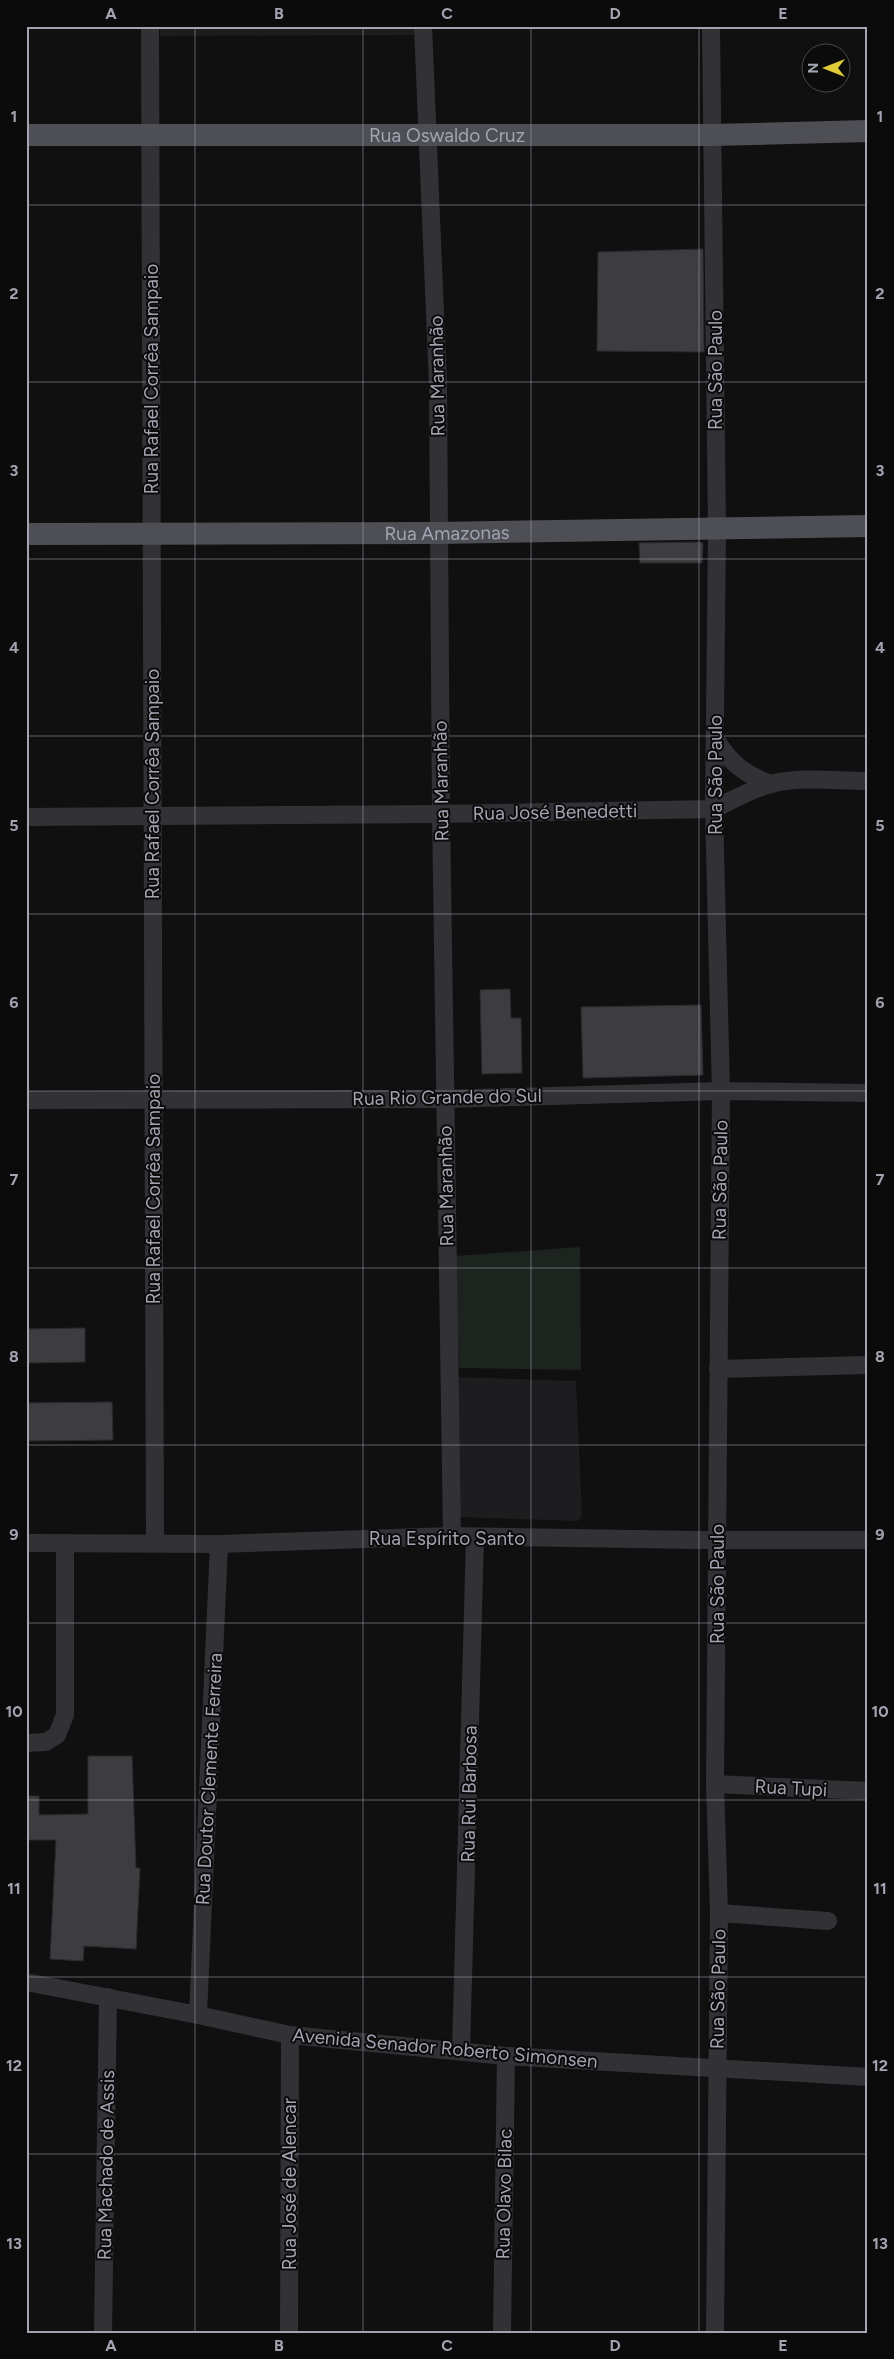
<svg xmlns="http://www.w3.org/2000/svg" width="894" height="2359" font-family="Figtree,sans-serif">
<style>
.built{fill:#1d1c1e}
.green{fill:#1d241f}
.building{fill:#3d3d41;stroke:#2b2a2d}
.lines{fill:none;stroke-linecap:round;stroke-linejoin:round}
.minor{stroke:#323236;stroke-width:18}
.major{stroke:#4e4e55;stroke-width:22}
.grid{fill:none;stroke:#a3a4b1;stroke-width:1;stroke-opacity:0.55}
.labels{text-anchor:middle;dominant-baseline:central;stroke-width:4;stroke-linejoin:round;paint-order:stroke}
.street-label{font-size:19px;fill:#a3a4b1;stroke:#0b0b0c}
.neatline{fill:none;stroke:#a3a4b1;stroke-width:2}
.grid-label{font-size:16px;text-anchor:middle;font-weight:bold;fill:#a3a4b1}
</style>
<rect width="100%" height="100%" fill="#101011"/>
<g class="built">
<path d="M160,26H415V35L160,36Z"/>
<path d="M455,1377L576,1381L582,1516L578,1521L459,1517Z"/>
</g>
<path class="green" d="M580,1247L581,1370L459,1368L455,1256Z"/>
<g class="building">
<path d="M703,249L704,352L597,351L598,252Z"/>
<path d="M699,542L703,543L702,563H640L639,543Z"/>
<path d="M510,989L511,1018H521L522,1073L482,1074L480,990Z"/>
<path d="M701,1005L703,1075L583,1078L581,1007Z"/>
<path d="M85,1328V1362L26,1363V1329Z"/>
<path d="M112,1402L113,1440L26,1441V1403Z"/>
<path d="M88,1756H132L136,1868H140L136,1949L84,1946L83,1961L50,1959L56,1840H26V1796H39V1815L88,1814Z"/>
</g>
<g class="lines">
<g class="minor">
<path d="M150,26L155,1542"/>
<path d="M423,26L438,385L441,814L452,1536"/>
<path d="M711,26L717,530L714,809L721,1091L715,1784L719,1913L715,2333"/>
<path d="M715,738C729,762 745,775 771,784"/>
<path d="M26,817L441,814L714,809C733,800 751,789 771,784C801,776 837,781 868,781"/>
<path d="M26,1100L445,1099L721,1091L868,1093"/>
<path d="M718,1369L868,1365"/>
<path d="M26,1543L219,1544L452,1536L696,1540H868"/>
<path d="M26,1743L46,1742L57,1735L65,1715V1543"/>
<path d="M715,1784L868,1791"/>
<path d="M719,1913L828,1921"/>
<path d="M26,1982L198,2015L290,2035L506,2056L868,2077"/>
<path d="M198,2015L219,1544"/>
<path d="M461,2051L475,1537"/>
<path d="M103,2333L108,1997"/>
<path d="M289,2333L290,2035"/>
<path d="M502,2333L506,2056"/>
</g>
<g class="major">
<path id="s1" d="M26,135H713L868,131"/>
<path id="s2" d="M26,534L438,533L868,526"/>
</g>
</g>
<path class="grid" d="M195,26V2333M363,26V2333M531,26V2333M699,26V2333M26,205H868M26,382H868M26,559H868M26,736H868M26,914H868M26,1091H868M26,1268H868M26,1445H868M26,1623H868M26,1800H868M26,1977H868M26,2154H868"/>
<g class="labels">
<g class="street-label">
<text stroke="none"><textPath href="#s1" startOffset="421">Rua Oswaldo Cruz</textPath></text>
<text transform="translate(715 370) rotate(-90)">Rua São Paulo</text>
<text transform="translate(437 376) rotate(-91)">Rua Maranhão</text>
<text transform="translate(151 379) rotate(-90)">Rua Rafael Corrêa Sampaio</text>
<text stroke="none"><textPath href="#s2" startOffset="421">Rua Amazonas</textPath></text>
<text transform="translate(715 775) rotate(-90)">Rua São Paulo</text>
<text transform="translate(441 781) rotate(-91)">Rua Maranhão</text>
<text transform="translate(152 784) rotate(-90)">Rua Rafael Corrêa Sampaio</text>
<text transform="translate(555 812) rotate(-1)">Rua José Benedetti</text>
<text transform="translate(447 1097) rotate(-1)">Rua Rio Grande do Sul</text>
<text transform="translate(720 1180) rotate(-89)">Rua São Paulo</text>
<text transform="translate(446 1186) rotate(-91)">Rua Maranhão</text>
<text transform="translate(153 1189) rotate(-90)">Rua Rafael Corrêa Sampaio</text>
<text x="447" y="1538">Rua Espírito Santo</text>
<text transform="translate(717 1584) rotate(-90)">Rua São Paulo</text>
<text transform="translate(209 1779) rotate(-87)">Rua Doutor Clemente Ferreira</text>
<text transform="translate(791 1788) rotate(3)">Rua Tupi</text>
<text transform="translate(469 1794) rotate(-89)">Rua Rui Barbosa</text>
<text transform="translate(718 1989) rotate(-89)">Rua São Paulo</text>
<text transform="translate(445 2048) rotate(5)">Avenida Senador Roberto Simonsen</text>
<text transform="translate(106 2165) rotate(-89)">Rua Machado de Assis</text>
<text transform="translate(289 2184) rotate(-90)">Rua José de Alencar</text>
<text transform="translate(504 2194) rotate(-89)">Rua Olavo Bilac</text>
</g>
</g>
<rect width="894" height="2359" fill="none" stroke="#0b0b0c" stroke-width="55"/>
<g transform="translate(826 68) rotate(270)"><circle r="24" fill="#0b0b0c" stroke="#48484e"/>
<path d="M0-4L9 19L0 12L-9 19Z" fill="#e1cb39"/>
<text y="-8" font-size="14" font-weight="bold" text-anchor="middle" fill="#a3a4b1">N</text>
</g>
<rect x="28" y="28" width="838" height="2304" class="neatline"/>
<g class="grid-label">
<text x="111" y="19">A</text>
<text x="279" y="19">B</text>
<text x="447" y="19">C</text>
<text x="615" y="19">D</text>
<text x="783" y="19">E</text>
<text x="14" y="122">1</text>
<text x="880" y="122">1</text>
<text x="14" y="299">2</text>
<text x="880" y="299">2</text>
<text x="14" y="476">3</text>
<text x="880" y="476">3</text>
<text x="14" y="653">4</text>
<text x="880" y="653">4</text>
<text x="14" y="831">5</text>
<text x="880" y="831">5</text>
<text x="14" y="1008">6</text>
<text x="880" y="1008">6</text>
<text x="14" y="1185">7</text>
<text x="880" y="1185">7</text>
<text x="14" y="1362">8</text>
<text x="880" y="1362">8</text>
<text x="14" y="1540">9</text>
<text x="880" y="1540">9</text>
<text x="14" y="1717">10</text>
<text x="880" y="1717">10</text>
<text x="14" y="1894">11</text>
<text x="880" y="1894">11</text>
<text x="14" y="2071">12</text>
<text x="880" y="2071">12</text>
<text x="14" y="2249">13</text>
<text x="880" y="2249">13</text>
<text x="111" y="2351">A</text>
<text x="279" y="2351">B</text>
<text x="447" y="2351">C</text>
<text x="615" y="2351">D</text>
<text x="783" y="2351">E</text>
</g>
</svg>
